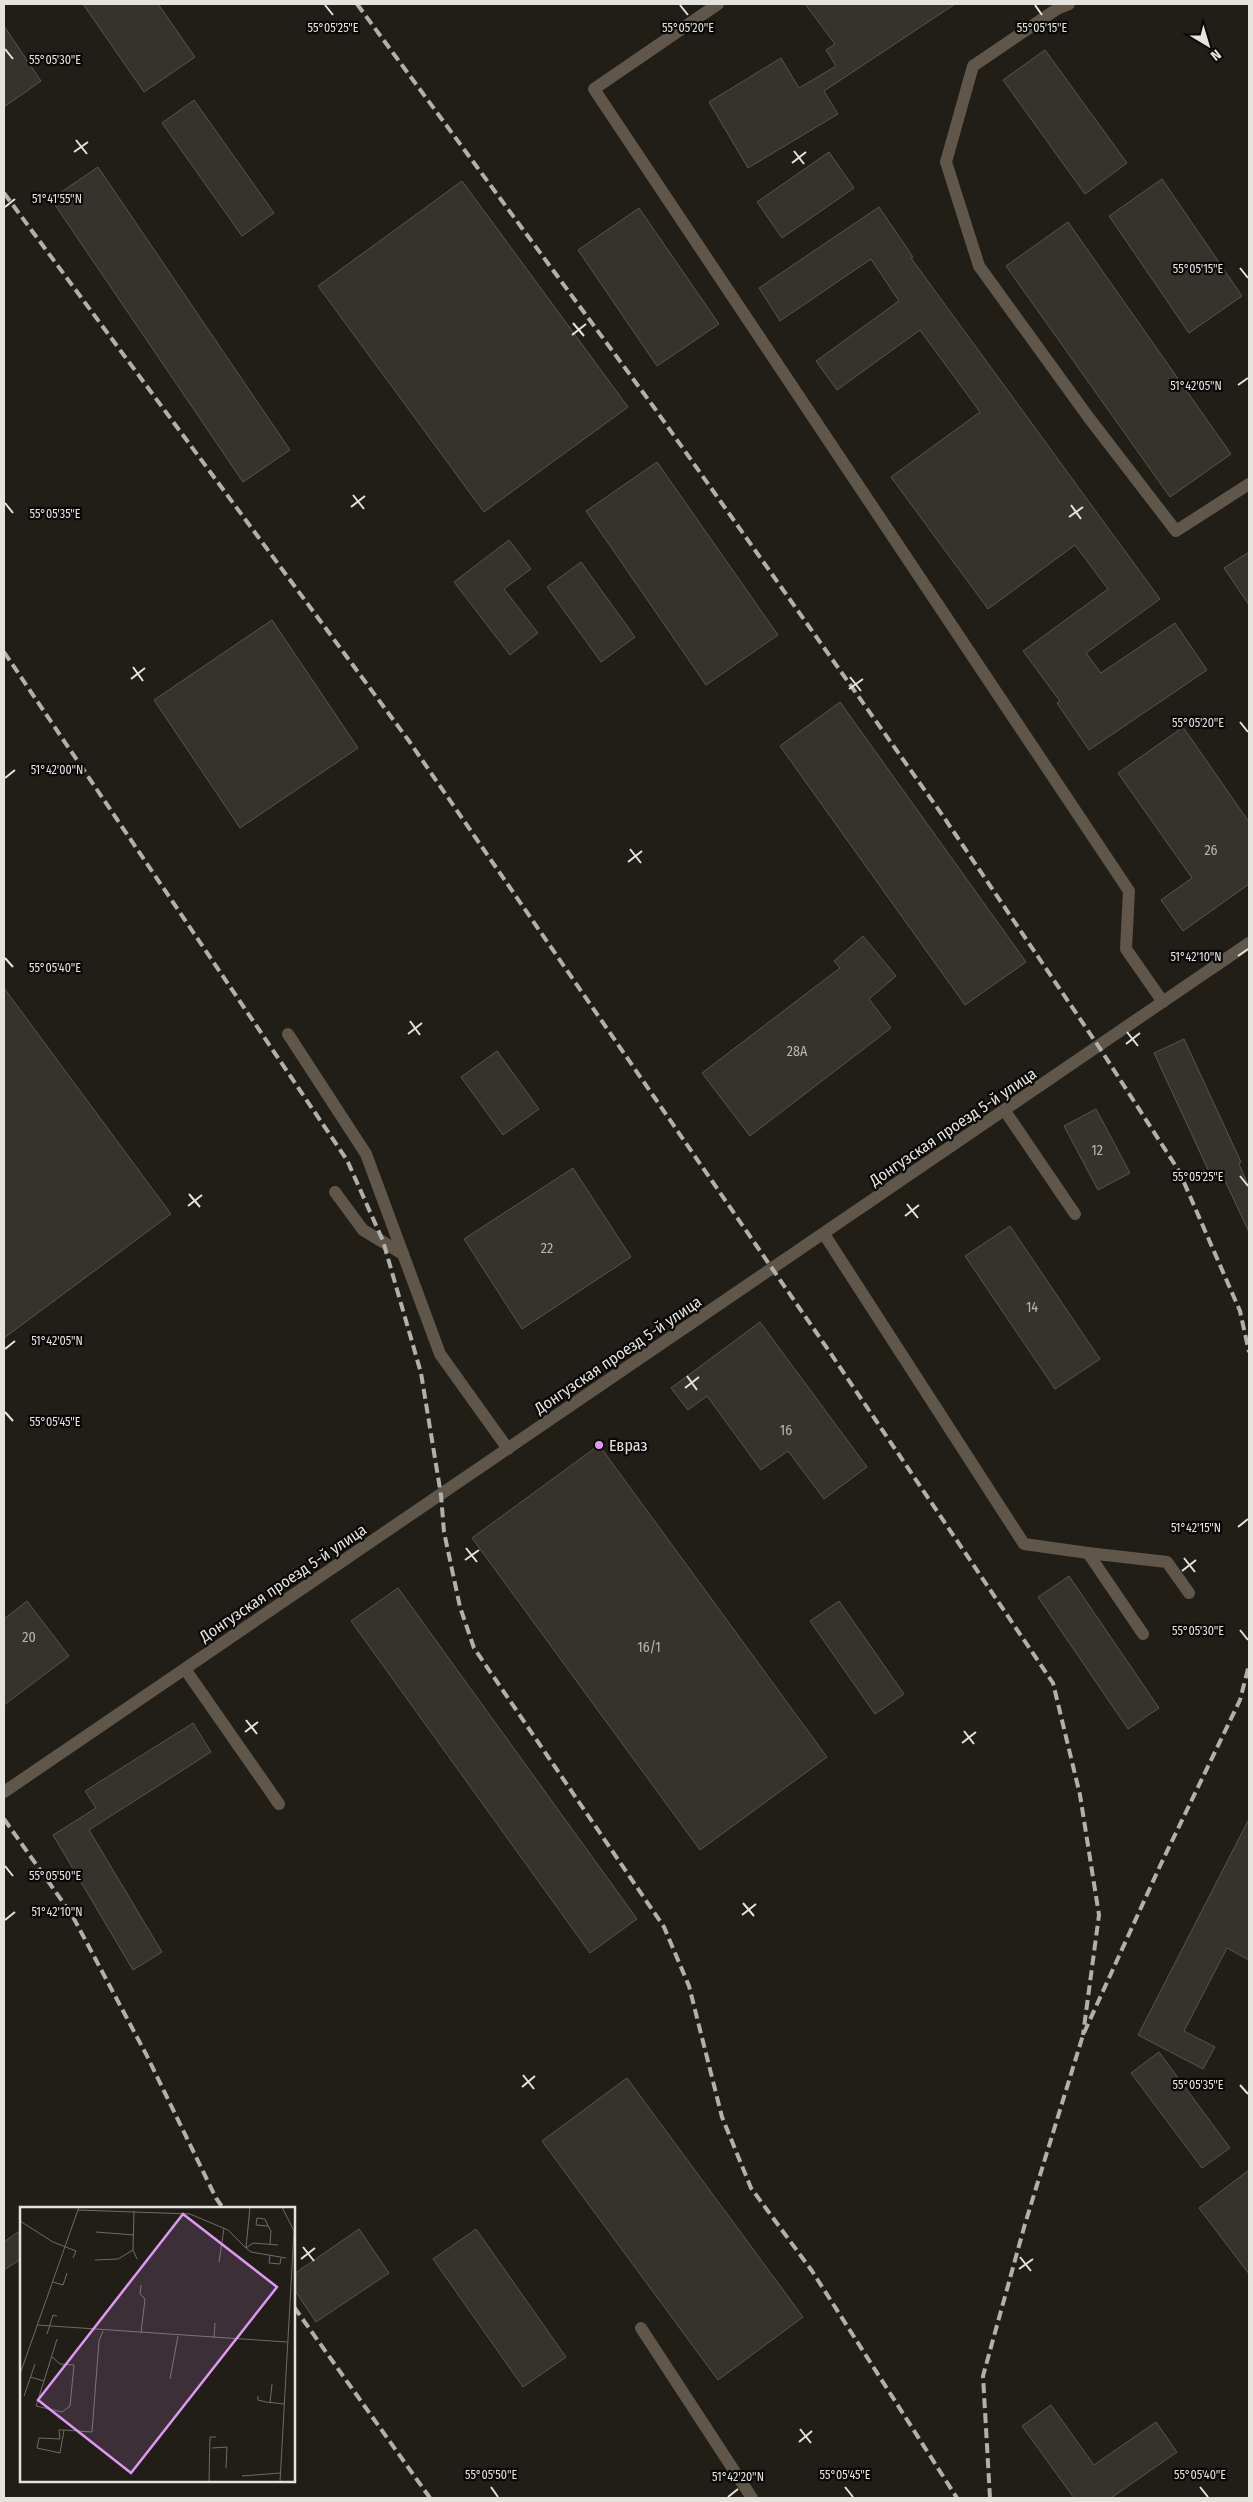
<svg xmlns="http://www.w3.org/2000/svg" width="1253" height="2502" font-family="'Fira Sans Condensed',sans-serif">
<style>
.building{fill:#36332c;stroke:#59544e}
.lines{fill:none;stroke-linecap:round;stroke-linejoin:round}
.minor{stroke:#60574a;stroke-width:12}
.rail{stroke:#b2b0ab;stroke-width:4;stroke-dasharray:10 5;stroke-linecap:butt}
.ticks{fill:none;stroke:#e5e3de;stroke-width:2}
.poi-dot{fill:#dc99f4;stroke:#090806;stroke-width:2}
.labels{text-anchor:middle;dominant-baseline:central;stroke-width:4.5;stroke-linejoin:round;paint-order:stroke}
.number-label{font-size:14px;fill:#b9b7b2}
.street-label{font-size:16px;fill:#e5e3de;stroke:#090806}
.poi-label{font-size:16px;fill:#e5e3de;stroke:#090806;text-anchor:start}
.inset-road{fill:none;stroke:#6f6c67;stroke-width:1}
.view{fill:#dc99f4;fill-opacity:0.15;stroke:#dc99f4;stroke-width:2.5}
.inset-edge{fill:none;stroke:#e5e3de;stroke-width:2.5}
.ticks-label{font-size:12px;text-anchor:middle;fill:#e5e3de;stroke:#090806;stroke-width:4.5;stroke-linejoin:round;paint-order:stroke}
</style>
<rect width="100%" height="100%" fill="#211d17"/>
<g class="building">
<path d="M83,4H158L195,57L144,92Z"/>
<path d="M805,4H955L824,91L838,114L748,168L709,102L781,58L799,88L836,66L826,50L835,44Z"/>
<path d="M4,26L41,81L4,107Z"/>
<path d="M1045,50L1127,163L1085,194L1003,80Z"/>
<path d="M194,100L274,213L242,236L162,123Z"/>
<path d="M829,152L854,188L782,238L757,202Z"/>
<path d="M98,167L290,450L243,482L51,199Z"/>
<path d="M1162,179L1242,296L1189,333L1109,216Z"/>
<path d="M462,181L628,407L484,512L318,286Z"/>
<path d="M879,207L913,257L911,258L1160,599L1086,653L1101,673L1175,623L1207,670L1089,750L1057,703L1060,701L1023,651L1108,589L1075,545L988,609L891,477L980,412L920,330L837,390L816,361L899,301L871,259L780,321L759,288Z"/>
<path d="M639,208L719,324L657,366L578,250Z"/>
<path d="M1068,222L1231,454L1170,497L1006,266Z"/>
<path d="M657,462L778,635L706,685L586,511Z"/>
<path d="M509,540L531,569L504,589L538,633L510,655L454,582Z"/>
<path d="M1249,552V605L1224,568Z"/>
<path d="M581,562L635,637L601,662L547,587Z"/>
<path d="M272,620L358,748L240,828L154,700Z"/>
<path d="M840,702L1026,962L965,1005L780,746Z"/>
<path d="M1183,727L1249,822V884L1183,931L1161,900L1192,878L1118,773Z"/>
<path d="M863,936L896,976L869,999L891,1028L750,1136L702,1073L840,968L834,961Z"/>
<path d="M4,988L171,1214L4,1338Z"/>
<path d="M1184,1039L1241,1162L1239,1164L1249,1187V1232L1221,1172L1211,1176L1154,1053Z"/>
<path d="M497,1051L539,1109L503,1135L461,1077Z"/>
<path d="M1096,1109L1130,1173L1098,1190L1064,1126Z"/>
<path d="M573,1168L631,1257L522,1329L464,1239Z"/>
<path d="M1010,1226L1100,1359L1055,1389L965,1256Z"/>
<path d="M760,1322L867,1467L824,1499L788,1451L761,1470L707,1396L688,1410L671,1388Z"/>
<path d="M599,1445L827,1757L700,1850L472,1538Z"/>
<path d="M1069,1576L1159,1708L1128,1729L1038,1597Z"/>
<path d="M398,1588L637,1919L590,1953L351,1621Z"/>
<path d="M27,1601L69,1656L4,1705V1619Z"/>
<path d="M839,1601L904,1694L875,1714L810,1621Z"/>
<path d="M193,1723L211,1752L89,1830L162,1952L133,1970L53,1835L96,1808L85,1791Z"/>
<path d="M1249,1819V1960L1227,1948L1184,2031L1215,2047L1203,2069L1138,2035Z"/>
<path d="M1159,2052L1230,2148L1202,2168L1131,2073Z"/>
<path d="M627,2078L803,2317L718,2380L542,2141Z"/>
<path d="M1249,2170V2274L1199,2208Z"/>
<path d="M359,2229L389,2273L316,2322L294,2289V2274Z"/>
<path d="M476,2229L566,2357L523,2387L433,2259Z"/>
<path d="M21,2230V2259L4,2270V2242Z"/>
<path d="M1051,2405L1094,2465L1156,2422L1177,2452L1111,2498H1074L1022,2426Z"/>
</g>
<g class="lines">
<g class="minor">
<path d="M718,4L594,89L1129,891L1126,949L1163,1002"/>
<path d="M1069,4L1057,9L973,66L946,162L979,266L1089,418L1176,531L1249,484"/>
<path d="M288,1034L366,1154L440,1354L508,1449"/>
<path d="M1005,1111L1075,1214"/>
<path d="M335,1192L363,1230L403,1254"/>
<path d="M824,1234L1024,1544L1088,1553L1143,1634"/>
<path d="M1088,1553L1167,1562L1189,1593"/>
<path d="M185,1669L279,1804"/>
<path d="M4,1792L1249,943"/>
<path d="M641,2328L752,2498"/>
</g>
<g class="rail">
<path d="M357,4L653,406L943,816L1099,1047L1179,1171L1240,1311L1249,1352"/>
<path d="M4,193L409,741L829,1351L1053,1683L1080,1795L1099,1915L1083,2035"/>
<path d="M4,652L347,1160L383,1241L421,1373L441,1495L444,1532L460,1607L474,1648L664,1927L689,1986L722,2117L751,2188L812,2271L957,2498"/>
<path d="M4,1819L72,1915L146,2054L216,2198L223,2208"/>
<path d="M294,2307L430,2498"/>
<path d="M990,2498L983,2376L1025,2224L1083,2035L1160,1866L1240,1700L1249,1665"/>
</g>
</g>
<path class="ticks" d="M325,5L333,15M680,5L688,15M1035,5L1042,15M5,49L13,59M76,140L87,154M794,151L804,164M74,152L88,142M792,163L806,152M5,207L15,199M1240,268L1248,278M573,323L584,336M572,335L586,324M1238,385L1248,378M353,495L364,509M5,503L13,513M1071,505L1081,519M351,507L365,496M1069,517L1083,507M133,667L143,681M850,677L861,691M131,679L145,668M849,689L863,679M1240,722L1248,732M5,778L15,770M630,849L641,863M628,862L642,851M1238,956L1248,949M5,958L13,967M410,1021L420,1035M1127,1032L1138,1046M408,1034L422,1023M1126,1044L1140,1033M1240,1176L1248,1186M189,1194L200,1207M907,1204L918,1218M188,1206L202,1195M905,1216L919,1205M5,1349L15,1341M687,1376L697,1390M685,1388L699,1377M5,1412L13,1421M1238,1527L1248,1519M466,1548L477,1562M1184,1558L1195,1572M465,1560L479,1550M1182,1571L1196,1560M1240,1630L1248,1640M246,1720L257,1734M964,1731L974,1744M245,1732L258,1722M962,1743L976,1732M5,1866L13,1876M743,1903L754,1916M742,1915L756,1904M5,1920L15,1912M523,2075L534,2089M1240,2085L1248,2094M522,2087L535,2076M303,2247L314,2261M1020,2257L1031,2271M301,2259L315,2248M1019,2269L1033,2259M800,2429L811,2443M799,2442L812,2431M491,2487L498,2497M845,2487L853,2497M1200,2487L1208,2497M728,2497L738,2489"/>
<circle class="poi-dot" cx="599" cy="1445" r="5"/>
<g class="labels">
<g class="number-label">
<text x="1211" y="850">26</text>
<text x="797" y="1051">28А</text>
<text x="1097" y="1150">12</text>
<text x="547" y="1248">22</text>
<text x="1032" y="1307">14</text>
<text x="786" y="1430">16</text>
<text x="29" y="1637">20</text>
<text x="649" y="1647">16/1</text>
</g>
<g class="street-label">
<text transform="translate(953 1127) rotate(-34)">Донгузская проезд 5-й улица</text>
<text transform="translate(618 1355) rotate(-34)">Донгузская проезд 5-й улица</text>
<text transform="translate(283 1583) rotate(-34)">Донгузская проезд 5-й улица</text>
</g>
<g class="poi-label">
<text x="609" y="1445">Евраз</text>
</g>
</g>
<g transform="translate(20 2207)">
<rect width="275" height="275" fill="#211d17"/>
<path class="inset-road" d="M58,3L170,7L208,23L226,41L230,0M114,4L113,43L117,52M0,14L33,35L56,44L53,51M248,19L245,12L237,11L236,18L248,19L251,24L250,37M76,25L114,28M258,38L233,36L226,41L231,45L266,51M250,48L249,56L260,57L261,51M75,53L98,52L113,43M199,55L204,21M33,75L43,78L47,66M121,78L120,87L125,92L121,126M17,118L267,135M27,127L33,108L37,109M194,131L195,116M0,167L59,0M10,170L24,174L37,132M150,172L158,129M24,174L16,199L42,205L50,199L54,158L40,157L31,149M4,189L15,157M238,189V193L246,195L264,197M250,196L252,177M44,223L40,246L17,241L19,231L40,232L39,223H44L72,225L79,134L83,124M192,241L207,240L206,261M222,269L260,266M189,275L190,230H196M260,275L274,24L262,0"/>
<path class="view" d="M163,7L257,80L111,266L18,193Z"/>
<rect width="275" height="275" class="inset-edge"/>
</g>
<g class="ticks-label">
<text x="333" y="32">55°05'25"E</text>
<text x="688" y="32">55°05'20"E</text>
<text x="1042" y="32">55°05'15"E</text>
<text x="55" y="64">55°05'30"E</text>
<text x="57" y="203">51°41'55"N</text>
<text x="1198" y="273">55°05'15"E</text>
<text x="1196" y="390">51°42'05"N</text>
<text x="55" y="518">55°05'35"E</text>
<text x="1198" y="727">55°05'20"E</text>
<text x="57" y="774">51°42'00"N</text>
<text x="1196" y="961">51°42'10"N</text>
<text x="55" y="972">55°05'40"E</text>
<text x="1198" y="1181">55°05'25"E</text>
<text x="57" y="1345">51°42'05"N</text>
<text x="55" y="1426">55°05'45"E</text>
<text x="1196" y="1532">51°42'15"N</text>
<text x="1198" y="1635">55°05'30"E</text>
<text x="55" y="1880">55°05'50"E</text>
<text x="57" y="1916">51°42'10"N</text>
<text x="1198" y="2089">55°05'35"E</text>
<text x="491" y="2479">55°05'50"E</text>
<text x="845" y="2479">55°05'45"E</text>
<text x="1200" y="2479">55°05'40"E</text>
<text x="738" y="2481">51°42'20"N</text>
</g>
<rect width="1253" height="2502" fill="none" stroke="#e5e3de" stroke-width="10"/>
<g transform="translate(1208 45) rotate(142)" stroke="#090806" stroke-width="4" paint-order="stroke">
<path d="M0-4L9 19L0 12L-9 19Z" fill="#e5e3de"/>
<text y="-8" font-size="14" font-weight="bold" text-anchor="middle" fill="#e5e3de">N</text>
</g>
</svg>
